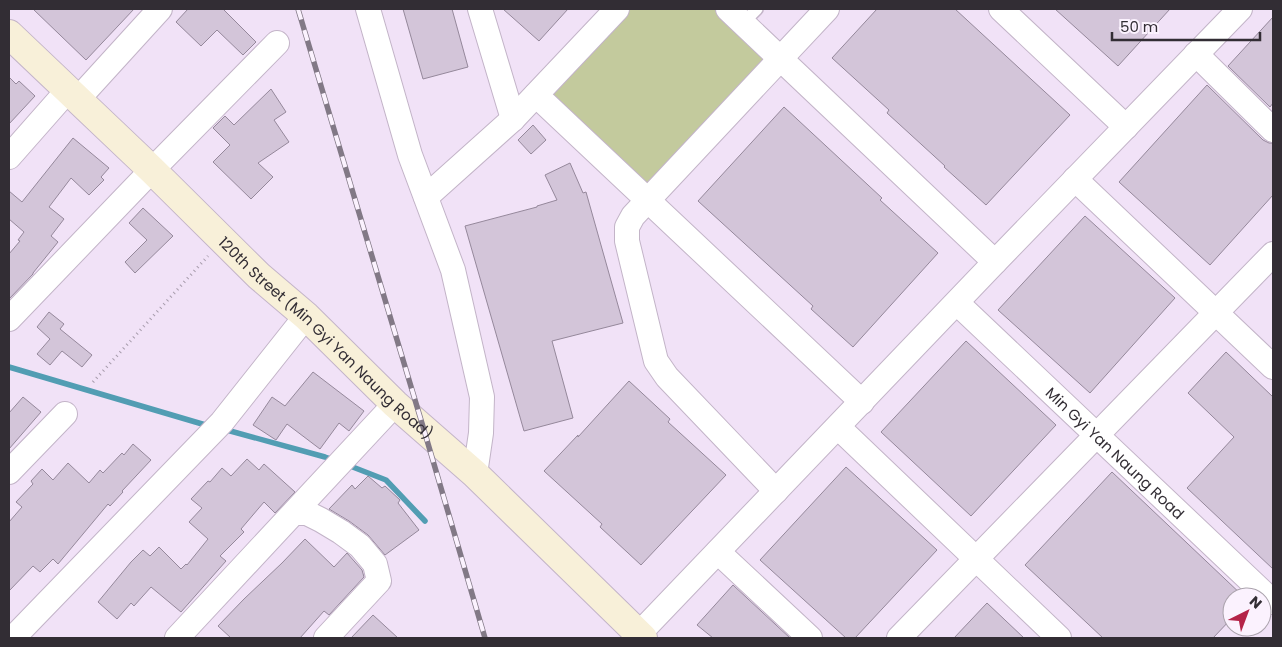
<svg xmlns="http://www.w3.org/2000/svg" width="1282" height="647" font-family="Poppins,sans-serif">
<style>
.green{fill:#c3ca9d}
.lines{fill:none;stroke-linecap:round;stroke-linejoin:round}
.stream{stroke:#529db3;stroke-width:5.5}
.building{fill:#d3c5d9;stroke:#95889b}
.lane-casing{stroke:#c3b4c8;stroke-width:14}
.street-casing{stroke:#c3b4c8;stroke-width:26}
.secondary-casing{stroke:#c3b4c8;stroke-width:30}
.path{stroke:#a79cac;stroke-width:3;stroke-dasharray:1 4;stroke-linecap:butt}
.lane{stroke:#fff;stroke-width:11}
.street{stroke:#fff;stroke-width:24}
.secondary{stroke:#f8f0d9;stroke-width:28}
.rail-casing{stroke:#827986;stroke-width:5.5}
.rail{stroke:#fbf2fe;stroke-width:4;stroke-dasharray:11;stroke-linecap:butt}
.labels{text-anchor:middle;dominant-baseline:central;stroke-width:4.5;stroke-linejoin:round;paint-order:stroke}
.street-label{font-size:15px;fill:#322d34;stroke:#fbf2fe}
</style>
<rect width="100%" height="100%" fill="#f1e2f7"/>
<path class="green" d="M624,9H718L766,57L650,183L646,185L548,97Z"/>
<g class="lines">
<g class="stream">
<path d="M9,367L209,426"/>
<path d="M223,429L325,457L334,460"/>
<path d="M345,464L386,480L425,521"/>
</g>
</g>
<g class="building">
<path d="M33,9H134L86,60Z"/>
<path d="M188,9H223L256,42L243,55L217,30L201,46L176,22Z"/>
<path d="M403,9H452L468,67L423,79Z"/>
<path d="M503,9H568L539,41Z"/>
<path d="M877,9H955L1070,115L986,205L944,167L945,166L887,113L889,110L832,58Z"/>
<path d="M1055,9H1170L1118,66Z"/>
<path d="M1273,17V103L1270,107L1228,66Z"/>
<path d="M9,77L16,84L19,81L35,96L9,124Z"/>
<path d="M1207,85L1263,140L1269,143H1273V195L1210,265L1119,182Z"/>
<path d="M271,89L286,112L274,120L289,142L258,163L273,177L251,199L213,162L230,145L213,128L225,116L234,125Z"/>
<path d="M784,107L882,198L880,200L938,253L853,347L811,309L813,306L698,201Z"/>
<path d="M533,125L546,140L531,154L518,140Z"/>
<path d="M73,138L109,168L101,177L104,180L89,195L71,178L49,207L64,219L51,236L58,242L33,273V274L9,299V254L20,241L18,240L24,232L9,219V191L22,202Z"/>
<path d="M570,163L583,193L586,192L623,323L552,341L573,418L524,431L465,226L537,207V206L557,200L545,175Z"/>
<path d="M143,208L173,236L135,273L125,262L147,240L129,223Z"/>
<path d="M1085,216L1175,298L1090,393L998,310Z"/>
<path d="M49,312L64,324L60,329L92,355L82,367L62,351L50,365L37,354L50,339L37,327Z"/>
<path d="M966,341L1056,425L971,516L881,432Z"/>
<path d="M1226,352L1273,397V569L1187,488L1234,437L1188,393Z"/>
<path d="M313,372L364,411L349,431L339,423L320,449L287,424L276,440L253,425L272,397L285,406Z"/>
<path d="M629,381L670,419L668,422L726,475L641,565L600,527L602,524L544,471L578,435V437Z"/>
<path d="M23,397L41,412L9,449V413Z"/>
<path d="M133,444L151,460L122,491L123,492L110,506L108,504L58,564L53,559L40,572L33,566L9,591V522L22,507L16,502L33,484L31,481L42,469L53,480L68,463L89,483L100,470L103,473L122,453L124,455Z"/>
<path d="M247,459L259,470L264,464L295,492L275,513L264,502L241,529L244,532L220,556L226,561L181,612L151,587L134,606L131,603L117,619L98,602L131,562L143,550L150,556L159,547L181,569L186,564L187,565L208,539L189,522L202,508L191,499L208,481L210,482L222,468L231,476Z"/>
<path d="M846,467L937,550L855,638H846L760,560Z"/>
<path d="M1112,472L1244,597H1232V618L1213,638H1103L1025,565Z"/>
<path d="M368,476L382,488L385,486L400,500L398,503L419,530L385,555L368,535L349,521L329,509L352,485L355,489Z"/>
<path d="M305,539L334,567L347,553L362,570L364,577L329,615L324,611L300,638H231L218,626L244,599L282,563Z"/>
<path d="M733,585L790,638H713L697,625Z"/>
<path d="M987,603L1024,638H954Z"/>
<path d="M373,615L398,638H351Z"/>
</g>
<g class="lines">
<defs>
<path id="lane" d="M743,23L757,9"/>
<g id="street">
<path d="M368,9L410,155L453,270L482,397L481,433L475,474"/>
<path d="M480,9L513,119"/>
<path d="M728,9L995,262"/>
<path d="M1001,9L1126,127"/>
<path d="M1196,54L1273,130"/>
<path d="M536,95L862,402"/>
<path d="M78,99L160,9"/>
<path d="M9,157L68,90"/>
<path d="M1075,179L1273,367"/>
<path d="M426,197L513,119L617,9"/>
<path id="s1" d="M957,303L1273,602"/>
<path d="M9,319L152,170L277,43"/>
<path d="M838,427L1059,638"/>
<path d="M9,472L65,414"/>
<path d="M776,491L667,377L656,361L627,241V227L633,216L827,9"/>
<path d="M295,513H307L321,520L341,532L360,546L375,564L379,581L326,638"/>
<path d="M718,552L810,638"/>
<path d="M13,638L222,422L306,316"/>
<path d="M177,638L395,404"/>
<path d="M635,638L995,262L1240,9"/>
<path d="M899,638L1273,254"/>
</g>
<g id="secondary">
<path id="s2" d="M9,34L152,170L259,276L306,316L395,404L475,474L643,638"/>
</g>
</defs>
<use href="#lane" class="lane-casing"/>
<use href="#street" class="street-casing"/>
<use href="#secondary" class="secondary-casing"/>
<path class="path" d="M93,382L208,256"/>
<use href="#lane" class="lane"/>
<use href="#street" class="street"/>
<use href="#secondary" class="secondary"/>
<defs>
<path id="rail" d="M298,9L424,430L485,638"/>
</defs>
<use href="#rail" class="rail-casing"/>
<use href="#rail" class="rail"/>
</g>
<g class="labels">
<g class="street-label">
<text stroke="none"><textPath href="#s2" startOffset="439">120th Street (Min Gyi Yan Naung Road)</textPath></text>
<text stroke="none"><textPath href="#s1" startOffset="218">Min Gyi Yan Naung Road</textPath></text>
</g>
</g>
<rect width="1282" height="647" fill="none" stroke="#322d34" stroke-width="20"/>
<g transform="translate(1247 612) rotate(42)"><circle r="24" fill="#fbf2fe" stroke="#aba3ad"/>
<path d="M0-4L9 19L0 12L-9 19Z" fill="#b42348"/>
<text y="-8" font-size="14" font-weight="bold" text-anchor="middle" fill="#322d34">N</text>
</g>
<path d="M1112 32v8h148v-8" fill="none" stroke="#322d34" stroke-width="2.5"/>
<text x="1120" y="32" font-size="15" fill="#322d34" stroke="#fbf2fe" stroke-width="4" paint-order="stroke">50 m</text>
</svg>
